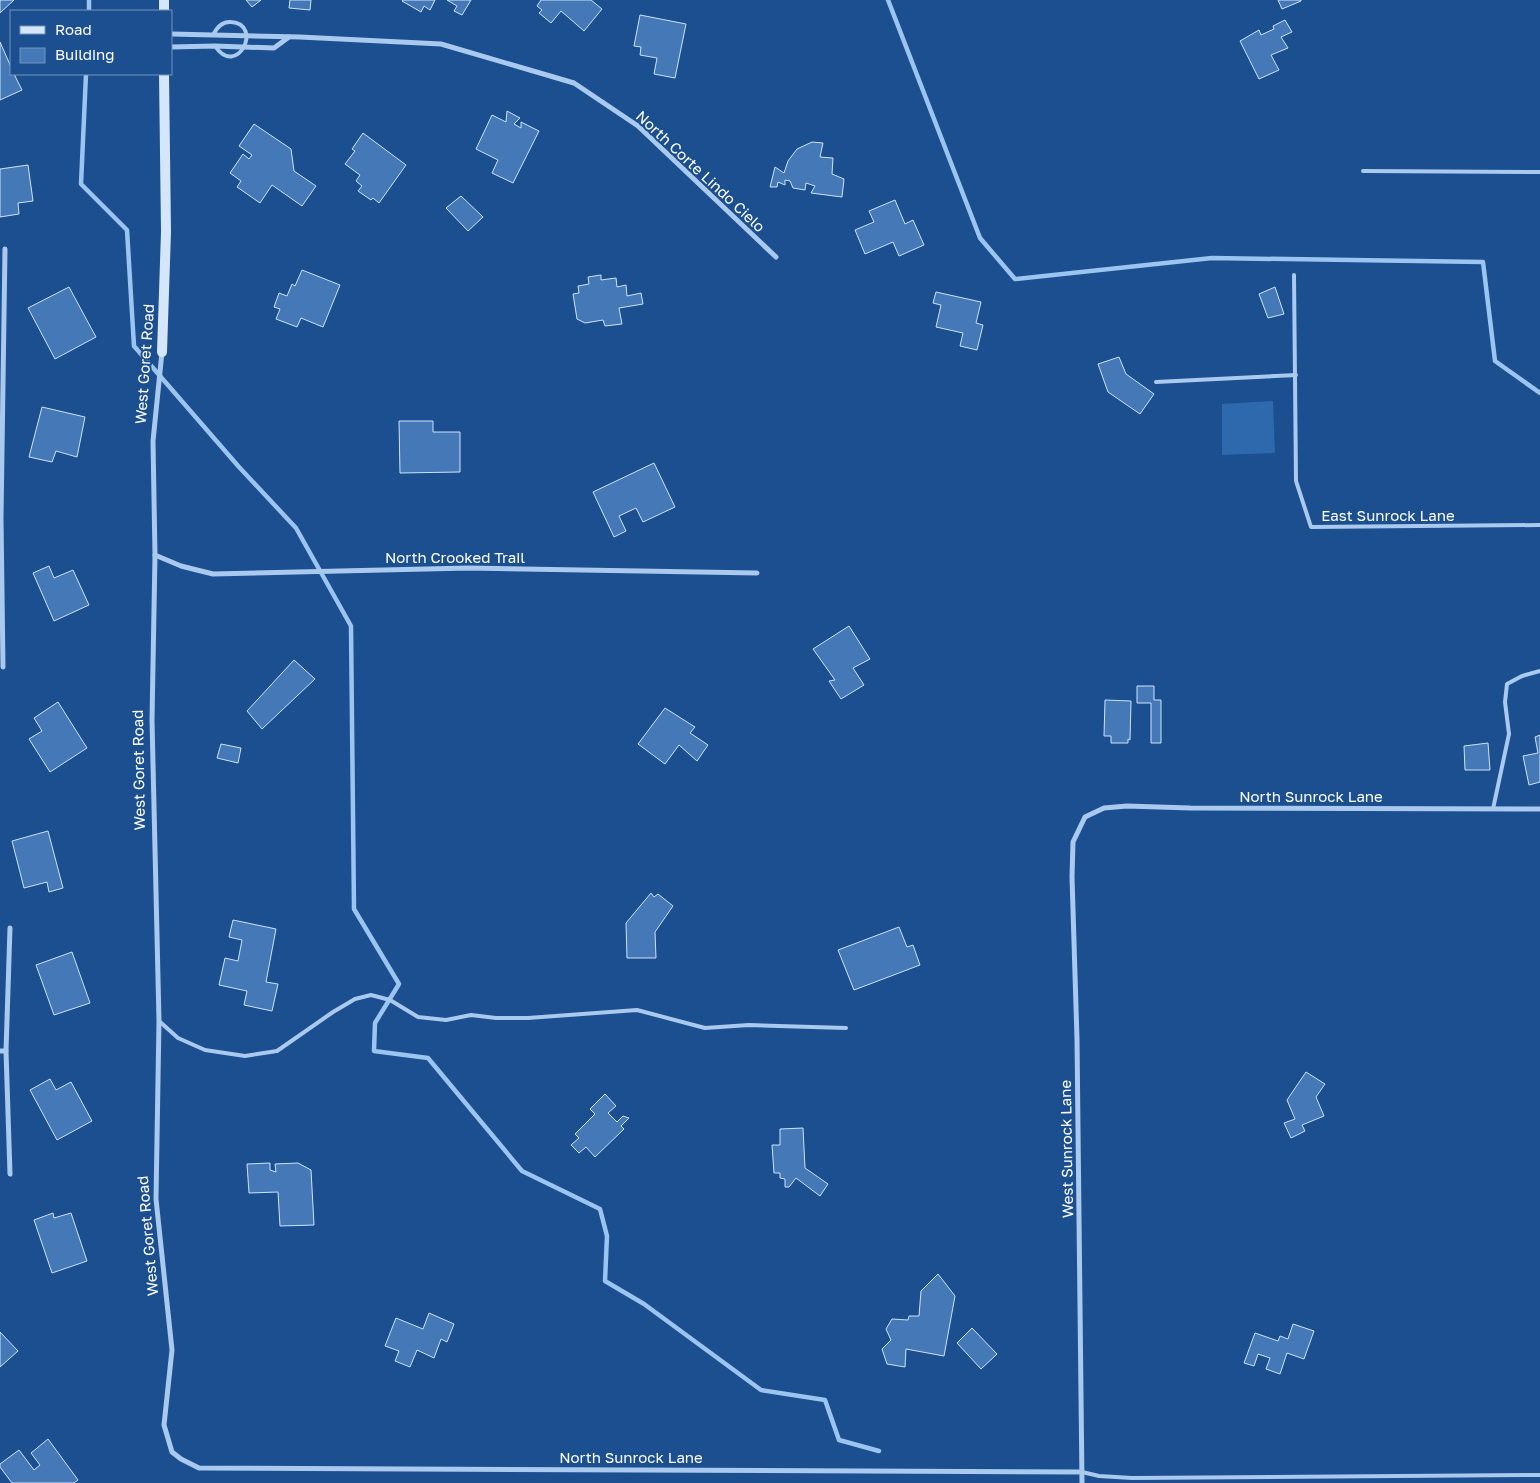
<svg xmlns="http://www.w3.org/2000/svg" width="1540" height="1483" font-family="'Golos Text',sans-serif">
<style>
.green{fill:#2e69ad}
.lines{fill:none;stroke-linecap:round;stroke-linejoin:round}
.stream{stroke:#9cc4f0;stroke-width:4.5}
.building{fill:#4478b7;stroke:#cfe3fa}
.lane{stroke:#a9c9ee;stroke-width:4}
.street{stroke:#a9c9ee;stroke-width:5}
.secondary{stroke:#d6e6fa;stroke-width:10}
.labels{text-anchor:middle;dominant-baseline:central;stroke-width:4;stroke-linejoin:round;paint-order:stroke}
.street-label{font-size:15px;fill:#fff;stroke:#1b4f8f}
</style>
<rect width="100%" height="100%" fill="#1b4f8f"/>
<path class="green" d="M1273,401L1275,453L1222,455V404Z"/>
<g class="lines">
<g class="stream">
<path d="M888,0L980,238L1015,279L1212,258L1483,262L1495,361L1540,393"/>
<path d="M89,11V0"/>
<path d="M86,74L81,184L127,230L134,346L239,467L296,528L351,626L354,909L399,984L375,1023L374,1051L428,1058L522,1171L600,1209L607,1236L605,1281L644,1304L761,1390L825,1400L839,1440L879,1451"/>
</g>
</g>
<g class="building">
<path d="M0,0H14L0,13Z"/>
<path d="M246,0H261L252,7Z"/>
<path d="M290,0H311L310,10L289,8Z"/>
<path d="M403,0H435L430,10L424,6L421,12L402,1Z"/>
<path d="M447,0H471L462,15L454,11L457,6Z"/>
<path d="M541,0H591L602,9L584,31L561,11L551,23L539,13L542,10L537,6Z"/>
<path d="M1278,0H1301V1L1282,9Z"/>
<path d="M640,15L686,24L675,78L654,74L657,58L640,55L641,47L634,46Z"/>
<path d="M1285,20L1292,32L1281,37L1288,48L1271,55L1279,70L1259,79L1240,41L1259,30L1261,35L1274,29L1273,26Z"/>
<path d="M0,42L11,67V74H14L22,90L0,100Z"/>
<path d="M507,111L520,118L514,124L521,128V122L539,131L513,183L492,173L498,160L476,149L492,115L506,122Z"/>
<path d="M254,124L291,149L294,171L316,186L302,206L272,185L260,203L237,187L241,181L230,173L243,154L249,159L252,155L239,146Z"/>
<path d="M363,133L406,165L379,203L373,198L371,200L358,191L362,186L356,181L360,175L345,164L355,151L352,149Z"/>
<path d="M812,142L823,143L820,157L833,158L832,174L844,179L842,197L811,193L815,186L806,183L805,190L793,188L790,181L785,180V185L778,182L777,187H770L775,167L784,173L788,161L797,149Z"/>
<path d="M28,165L33,201L18,203L19,214L0,217V169Z"/>
<path d="M461,196L483,217L468,231L446,208Z"/>
<path d="M895,200L905,224L913,220L924,245L899,256L893,242L865,254L855,230L874,222L869,211Z"/>
<path d="M302,270L340,285L323,327L301,318L297,327L276,319L280,309L274,307L279,293L287,296L292,284L295,286Z"/>
<path d="M601,275V280L616,278L617,287L626,285L627,296L641,293L643,304L619,308L622,324L605,326L603,320L585,323L577,319L573,294L579,293L578,286L589,284L588,277Z"/>
<path d="M69,287L96,337L55,359L28,308Z"/>
<path d="M1275,287L1284,314L1268,318L1259,294Z"/>
<path d="M936,292L981,302L976,323L983,325L977,350L960,346L963,333L936,327L941,305L933,303Z"/>
<path d="M1119,357L1126,374L1154,394L1140,414L1108,392L1098,364Z"/>
<path d="M42,407L85,417L77,457L56,451L52,462L29,457Z"/>
<path d="M399,421H433V432H460V472L400,473Z"/>
<path d="M654,463L675,507L643,522L636,508L619,516L626,531L614,537L593,492Z"/>
<path d="M49,566L54,578L73,570L89,605L54,621L33,573Z"/>
<path d="M849,626L870,659L853,668L864,685L841,699L829,681L835,680L813,649Z"/>
<path d="M294,660L315,679L262,729L247,711Z"/>
<path d="M1137,686H1154V700H1161V743H1151V703H1137Z"/>
<path d="M1105,700L1131,701L1130,740L1128,739V743H1111V736H1104Z"/>
<path d="M58,702L87,748L50,772L29,739L42,731L34,718Z"/>
<path d="M665,708L695,727L690,733L708,745L697,761L679,745L665,764L638,744Z"/>
<path d="M1540,735V782L1529,785L1523,756L1538,753L1535,737Z"/>
<path d="M1488,743L1490,770H1465L1464,746Z"/>
<path d="M221,744L241,748L238,763L217,758Z"/>
<path d="M48,831L63,888L49,892L47,882L24,888L12,841Z"/>
<path d="M651,893L654,897L658,894L673,906L655,932L656,958H627L626,923Z"/>
<path d="M233,920L276,929L266,982L278,984L272,1011L244,1005L247,991L219,985L225,958L238,961L242,940L229,937Z"/>
<path d="M899,927L907,947L913,945L920,965L854,990L838,950Z"/>
<path d="M72,952L90,1003L54,1015L36,965Z"/>
<path d="M1306,1072L1325,1084L1316,1097L1324,1116L1302,1125L1305,1131L1291,1138L1284,1123L1295,1119L1287,1100Z"/>
<path d="M50,1079L56,1090L71,1082L92,1121L57,1140L30,1090Z"/>
<path d="M605,1094L616,1106L608,1113L617,1122L623,1116L629,1118L621,1126L624,1129L595,1157L586,1147L579,1153L571,1145L579,1138L575,1134L595,1114L590,1109Z"/>
<path d="M803,1128L805,1168L828,1184L820,1196L796,1178L789,1187H785V1179L780,1178V1173H774L772,1145H780V1129Z"/>
<path d="M270,1163V1170L276,1172L275,1164L298,1163L311,1170L314,1225L280,1226L278,1192L249,1193L247,1164Z"/>
<path d="M53,1213L54,1218L71,1213L87,1261L52,1273L34,1220Z"/>
<path d="M938,1274L955,1296L944,1356L906,1349L905,1367L887,1364L882,1349L891,1340L886,1329L892,1319L908,1320L909,1316H919L921,1291Z"/>
<path d="M429,1313L454,1324L447,1342L441,1339L434,1358L417,1350L410,1367L395,1361L399,1351L385,1346L396,1318L423,1329Z"/>
<path d="M1293,1324L1314,1331L1304,1359L1287,1353L1280,1374L1266,1369L1270,1358L1258,1354L1254,1366L1244,1363L1255,1333L1278,1341L1280,1336L1288,1339Z"/>
<path d="M972,1328L997,1354L981,1369L957,1343Z"/>
<path d="M0,1332L18,1351L0,1367Z"/>
<path d="M48,1439L78,1480L74,1483H12L0,1467V1464L19,1450L34,1470L40,1465L31,1453Z"/>
</g>
<g class="lines">
<g class="lane">
<path d="M213,35C217,27 222,21 231,22C264,24 237,79 215,46"/>
<path d="M1363,171L1540,172"/>
<path d="M1294,275L1296,481L1311,527L1540,525"/>
<path d="M1156,382L1296,375"/>
<path d="M1493,809L1509,734L1505,702L1507,684L1522,676L1540,671"/>
<path d="M159,1021L178,1038L205,1050L245,1056L277,1051L333,1012L355,999L371,995L390,1000L418,1017L446,1020L471,1015L496,1018H528L637,1010L705,1028L749,1025L846,1028"/>
<path d="M1082,1472L1099,1476L1132,1478L1540,1475"/>
</g>
<g class="street">
<path d="M171,34L300,37L441,44L574,83L638,126L776,257"/>
<path d="M171,47L215,46L274,48L289,37"/>
<path d="M162,352L153,441L155,555L152,720L159,1021L156,1199L172,1350L164,1425L172,1452L181,1459L199,1468L1082,1472"/>
<path d="M155,555L181,566L213,574L469,568L757,573"/>
<path d="M3,667L1,518L5,249"/>
<path d="M0,1051H6L10,928"/>
<path d="M6,1051L10,1174"/>
<path d="M1082,1483L1077,1039L1072,877L1073,842L1085,817L1104,808L1127,806L1190,808L1540,809"/>
</g>
<g class="secondary">
<path d="M164,0V11"/>
<path d="M162,352L166,232L164,74"/>
</g>
</g>
<g class="labels">
<g class="street-label">
<text transform="translate(701 171) rotate(43)">North Corte Lindo Cielo</text>
<text transform="translate(144 364) rotate(-86)">West Goret Road</text>
<text x="1388" y="515">East Sunrock Lane</text>
<text x="455" y="557">North Crooked Trail</text>
<text transform="translate(138 770) rotate(-91)">West Goret Road</text>
<text x="1311" y="796">North Sunrock Lane</text>
<text transform="translate(1066 1149) rotate(-91)">West Sunrock Lane</text>
<text transform="translate(147 1236) rotate(-95)">West Goret Road</text>
<text x="631" y="1457">North Sunrock Lane</text>
</g>
</g>
<rect x="10" y="10" width="162" height="65" fill="#1b4f8f" stroke="#7695bc"/>
<rect x="20" y="26" width="25" height="8" fill="#d6e6fa" stroke="#7695bc"/>
<text x="55" y="35" font-size="15" fill="#ffffff">Road</text>
<rect x="20" y="48" width="25" height="15" fill="#4478b7" stroke="#7695bc"/>
<text x="55" y="60" font-size="15" fill="#ffffff">Building</text>
</svg>
